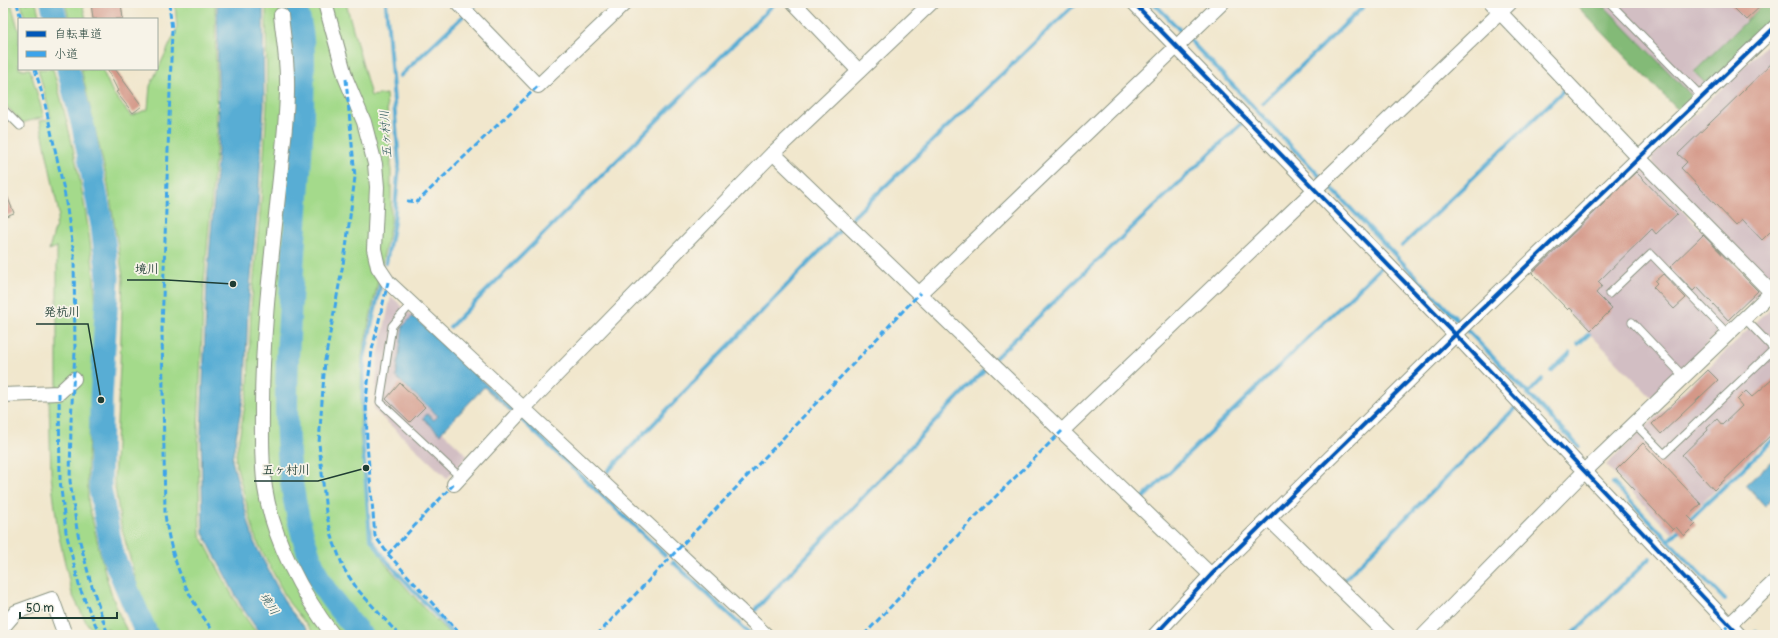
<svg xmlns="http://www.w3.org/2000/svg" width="1778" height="638" font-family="Pangolin,'Klee One',sans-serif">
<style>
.industrial{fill:#d2bec3}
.green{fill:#a4da8b;stroke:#628c60}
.forest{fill:#83ba77;stroke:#517c56}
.water{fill:#58add4;stroke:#3c7584}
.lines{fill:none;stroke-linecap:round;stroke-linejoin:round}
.stream{stroke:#58add4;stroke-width:4}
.river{stroke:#58add4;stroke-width:23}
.building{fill:#d49888}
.lane-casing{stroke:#889280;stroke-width:9}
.street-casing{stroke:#889280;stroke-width:16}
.lane{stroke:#fff;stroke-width:7}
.street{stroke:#fff;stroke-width:14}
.quiet{stroke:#3da4eb;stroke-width:3;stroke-dasharray:6 3;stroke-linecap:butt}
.cycleway-casing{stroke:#f7f3e8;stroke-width:6}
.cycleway{stroke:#0057b8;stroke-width:4}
.labels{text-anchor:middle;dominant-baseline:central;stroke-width:3.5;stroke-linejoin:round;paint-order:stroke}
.water-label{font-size:12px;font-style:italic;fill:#2d595c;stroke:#f7f3e8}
.leader{fill:none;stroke:#1f3d34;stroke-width:1.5}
.callout-dot{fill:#1f3d34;stroke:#f7f3e8;stroke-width:1.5}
.callout-label{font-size:12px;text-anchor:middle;font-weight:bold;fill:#1f3d34;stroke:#f7f3e8;stroke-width:3.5;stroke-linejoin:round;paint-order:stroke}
</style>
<rect width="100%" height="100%" fill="#f7f3e8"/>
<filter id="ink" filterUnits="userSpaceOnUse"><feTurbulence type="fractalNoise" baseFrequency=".025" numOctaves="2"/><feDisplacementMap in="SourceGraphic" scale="8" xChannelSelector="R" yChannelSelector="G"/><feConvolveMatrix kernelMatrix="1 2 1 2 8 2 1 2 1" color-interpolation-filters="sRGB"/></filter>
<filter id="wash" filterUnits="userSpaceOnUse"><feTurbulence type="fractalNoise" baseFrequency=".012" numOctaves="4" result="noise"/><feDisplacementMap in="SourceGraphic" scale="16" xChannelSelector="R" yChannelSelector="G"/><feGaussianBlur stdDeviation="0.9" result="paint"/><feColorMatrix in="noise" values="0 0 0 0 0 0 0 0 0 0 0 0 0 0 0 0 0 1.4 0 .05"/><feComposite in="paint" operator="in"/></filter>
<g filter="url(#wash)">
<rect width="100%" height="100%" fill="#f1e7cd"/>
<g class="industrial">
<path d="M1574,3H1775V19L1680,112Z"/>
<path d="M1775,36V279L1773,281L1767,280L1652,163V157Z"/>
<path d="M1638,165L1761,292L1651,397L1529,271Z"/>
<path d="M391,296L413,316L403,326L397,377L438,416L434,421L427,414L424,418L440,433L442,431L468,456L447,478L374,410L378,356Z"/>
<path d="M1773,306H1775V433L1671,533L1606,465Z"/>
</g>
<g class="green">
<path d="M3,3H11L19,32V69H30L44,117L22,123L3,102Z"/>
<path d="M21,3H36L40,19H25Z"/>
<path d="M65,3H82L86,19H69Z"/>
<path d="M175,3H215L217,138L204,283L198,430L200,534L239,608L258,635H159L139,592L121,525L114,481L120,366L123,277L107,180L81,69H102L113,93L131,116L148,109L150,86L177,29Z"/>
<path d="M268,3H285L287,7L300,3H346L371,96L386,94L391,161V222L362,355L360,433L363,467L372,538L384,562L424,608L451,635H315L289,603L256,540L235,460L248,389L251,308L261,203L267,105L266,7Z"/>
<path d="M38,69H53C73,141 90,217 95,291C100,360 85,428 88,497C88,506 92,517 94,526C102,563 111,601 129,635H110L108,628L96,635L86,622L72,594L58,532L51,476L49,399L57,385V247L49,250L59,214L40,121L51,118Z"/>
</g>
<g class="forest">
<path d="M1574,3H1601L1694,98L1680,112Z"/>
<path d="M1765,3H1775V19L1707,85L1694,72Z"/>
</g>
<g class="water">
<path d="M217,3H264L263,7L264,105L258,204L248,309L245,388L232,460L254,542L287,606L311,635H261L241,606L203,533L201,431L207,282L219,138Z"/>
<path d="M413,316L514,410L512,413L484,387L440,434L423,418L427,414L434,420L438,416L396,377L403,326Z"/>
<path d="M1775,458V496L1765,506L1746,485Z"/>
</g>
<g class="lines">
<g class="stream">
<path d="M1154,3L1579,447"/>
<path d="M471,8L476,3"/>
<path d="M400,76L463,16"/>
<path d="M1263,103L1367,3"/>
<path d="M852,218L1076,3"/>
<path d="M1402,246L1564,90"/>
<path d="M386,263L394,222L399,164L386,3"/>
<path d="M381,283L364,358L362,432L370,538L386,560L454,635"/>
<path d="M450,327L775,3"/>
<path d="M1578,344L1589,334"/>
<path d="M995,358L1242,123"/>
<path d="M1551,371L1570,353"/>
<path d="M1528,394L1542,379"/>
<path d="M521,419L665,555"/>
<path d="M608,471L843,227"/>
<path d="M1613,483L1725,600"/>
<path d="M1144,502L1142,499L1380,268"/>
<path d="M1687,522L1775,438"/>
<path d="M1668,541L1682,527"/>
<path d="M673,562L751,635"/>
<path d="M1341,583L1515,408"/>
<path d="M755,610L987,367"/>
<path d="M1756,631L1759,635"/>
<path d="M1571,635L1650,558"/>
</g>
<g class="river">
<path d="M52,3L56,19"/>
<path d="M294,3C305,31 304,58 303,87C303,113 302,139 300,165C296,213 293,261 290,309C285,399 280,493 318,577C326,595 348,620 361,635"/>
<path d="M68,69L83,126L102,225L108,277L101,400L100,488L113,556L147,635"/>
</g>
</g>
<g id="blocks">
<g class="building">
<path d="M91,3H121L123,19H93Z"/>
<path d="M1729,3H1764L1746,20Z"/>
<path d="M1775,60V227L1762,240L1743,220L1736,226L1681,168L1687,162L1678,154Z"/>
<path d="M107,69H115L142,106L133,113L116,92L118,91Z"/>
<path d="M1636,172L1677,214L1656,234L1652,229L1598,282L1602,286L1596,293L1612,309L1591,330L1570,308L1568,310L1532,273Z"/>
<path d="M3,186L14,213L3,217Z"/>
<path d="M1703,235L1758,291L1728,320L1697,287L1693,291L1670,267Z"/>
<path d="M1663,274L1686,298L1674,309L1653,287L1657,283L1655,281Z"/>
<path d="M1708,370L1718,380L1661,434L1652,424Z"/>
<path d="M1775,377V431L1714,490L1682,455L1708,430L1707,428L1717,419L1722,425L1742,406L1737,400L1746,391L1752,397Z"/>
<path d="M400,383L425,407L410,422L386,399Z"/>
<path d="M1643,443L1701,504L1688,516L1696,524L1684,536L1676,527L1673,530L1616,470Z"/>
</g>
</g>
</g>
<g filter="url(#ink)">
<use href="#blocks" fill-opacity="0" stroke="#889280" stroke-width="1"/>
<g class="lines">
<defs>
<g id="lane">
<path d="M1610,3L1702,97"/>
<path d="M3,109L20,126"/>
<path d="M1609,294L1651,254L1728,334"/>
<path d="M411,304L392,326L380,402L460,477"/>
<path d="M1632,322L1684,377"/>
<path d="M1635,424L1664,454L1774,349L1745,319"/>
</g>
<g id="street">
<path d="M325,3L346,79L364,122L375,164L377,187L374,249L378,267L388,282L766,635"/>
<path d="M458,3L538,86L625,3"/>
<path d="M794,3L859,71"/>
<path d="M1134,3L1456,335L1739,635"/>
<path d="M1491,3L1639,158L1775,296"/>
<path d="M281,15C283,36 287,57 287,79C288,111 283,145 280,178C272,254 262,331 262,408C262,435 261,461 265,488C273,540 302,594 333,635"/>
<path d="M773,153L1211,575"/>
<path d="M920,293L1222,3"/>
<path d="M3,395L59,393L74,379"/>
<path d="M1062,431L1510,3"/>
<path d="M454,484L524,408L773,153L931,3"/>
<path d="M1269,519L1388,635"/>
<path d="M1729,625L1775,581"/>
<path d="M3,627L16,612L52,599L65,635"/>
<path d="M1155,635L1211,575L1459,331L1775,27"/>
<path d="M1424,635L1584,472L1775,289"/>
</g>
</defs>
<use href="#lane" class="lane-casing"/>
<use href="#street" class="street-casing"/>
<use href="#lane" class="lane"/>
<use href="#street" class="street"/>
<g class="quiet">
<path d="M17,3L21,19"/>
<path d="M169,3L172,30L162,329L165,514C171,561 187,597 216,635"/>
<path d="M35,69L45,104L64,190L74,254L75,352L71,421L70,481L77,530L90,580L108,635"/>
<path d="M346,79L355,177L346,248L325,360L319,443L326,513L334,543L344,569L358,590L399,635"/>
<path d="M407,201L417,202L538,86"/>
<path d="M388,282L372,350L366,399L367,444L375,536L388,554L461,635"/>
<path d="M59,393L60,480L66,532L80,589L100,635"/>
<path d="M388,554L454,484"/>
<path d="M597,635L920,293"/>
<path d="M864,635L976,516L1062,431"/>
<path d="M1719,635L1729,625"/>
</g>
<defs>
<g id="cycleway">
<path d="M1134,3L1456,335L1739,635"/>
<path d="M1155,635L1211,575L1459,331L1775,27"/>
</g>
</defs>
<use href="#cycleway" class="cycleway-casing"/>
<use href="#cycleway" class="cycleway"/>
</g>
</g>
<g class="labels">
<g class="water-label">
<text transform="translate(386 134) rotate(-94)">五ヶ村川</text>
<text transform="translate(269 604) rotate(56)">境川</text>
</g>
</g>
<path class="leader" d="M233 284L167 280H127M101 400L88 324H36M366 468L318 481H254"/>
<g class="callout-dot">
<circle cx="233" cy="284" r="4"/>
<circle cx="101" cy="400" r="4"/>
<circle cx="366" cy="468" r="4"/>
</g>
<g class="callout-label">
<text x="147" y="273">境川</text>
<text x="62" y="316">発杭川</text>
<text x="286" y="474">五ヶ村川</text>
</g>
<rect width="1778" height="638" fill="none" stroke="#f7f3e8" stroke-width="16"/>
<rect x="18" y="18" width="140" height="52" fill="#f7f3e8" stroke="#a1aaa0"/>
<rect x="26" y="31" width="20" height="6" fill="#0057b8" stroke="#a1aaa0"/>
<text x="54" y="38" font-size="12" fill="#1f3d34">自転車道</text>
<rect x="26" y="51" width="20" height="6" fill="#3da4eb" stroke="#a1aaa0"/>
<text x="54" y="58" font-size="12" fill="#1f3d34">小道</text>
<path d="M20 612v6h97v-6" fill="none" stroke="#1f3d34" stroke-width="2"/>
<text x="26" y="612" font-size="12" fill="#1f3d34" stroke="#f7f3e8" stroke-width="3" paint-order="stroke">50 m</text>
</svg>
